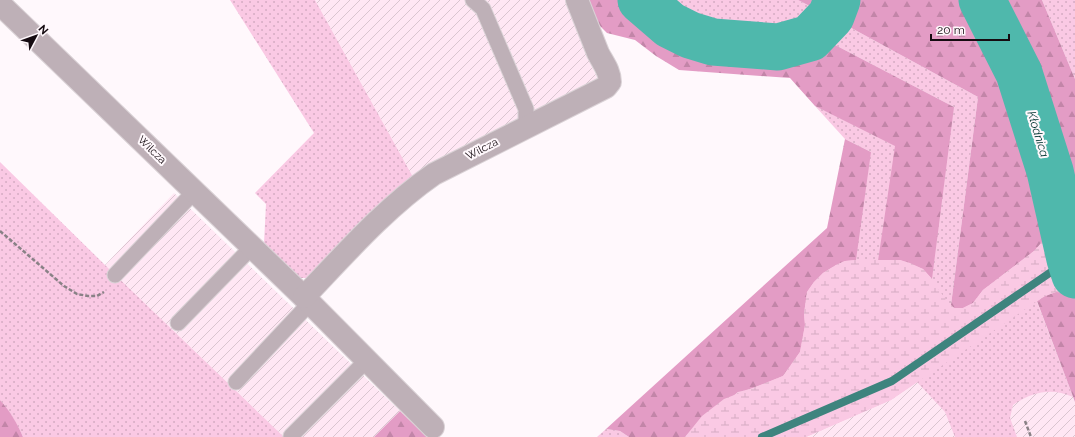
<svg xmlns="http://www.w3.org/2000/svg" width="1075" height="437" font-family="Raleway,sans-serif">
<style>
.industrial{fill:url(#industrial-furrows)}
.grass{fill:url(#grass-dots)}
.forest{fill:url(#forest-firs)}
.wetland{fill:url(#wetland-marsh)}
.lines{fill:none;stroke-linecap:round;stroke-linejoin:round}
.stream{stroke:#3e847e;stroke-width:8}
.river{stroke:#4fb8ac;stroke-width:47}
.service-casing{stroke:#dad2d6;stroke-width:17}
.minor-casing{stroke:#dad2d6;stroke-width:24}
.path{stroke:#898186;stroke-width:2.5;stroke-dasharray:4 2;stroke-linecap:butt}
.service{stroke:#beb0b7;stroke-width:15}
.minor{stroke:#beb0b7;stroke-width:22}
.labels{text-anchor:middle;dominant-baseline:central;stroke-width:4;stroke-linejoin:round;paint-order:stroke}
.street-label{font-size:11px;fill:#150b11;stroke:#fff8fc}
.water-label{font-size:12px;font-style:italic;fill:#023631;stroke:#fff8fc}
</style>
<defs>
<pattern id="industrial-furrows" width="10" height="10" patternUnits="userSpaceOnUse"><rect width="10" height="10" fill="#ffe7f4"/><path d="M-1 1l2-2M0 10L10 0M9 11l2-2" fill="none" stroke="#dac5d0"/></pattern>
<pattern id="grass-dots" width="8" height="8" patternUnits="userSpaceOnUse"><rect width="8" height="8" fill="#fac9e4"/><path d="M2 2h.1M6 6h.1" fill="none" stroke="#d5abc3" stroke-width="1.8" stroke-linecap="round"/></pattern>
<pattern id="forest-firs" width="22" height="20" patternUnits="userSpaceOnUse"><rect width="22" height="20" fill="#e39cc5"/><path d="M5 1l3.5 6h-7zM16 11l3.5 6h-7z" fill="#c285a8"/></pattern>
<pattern id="wetland-marsh" width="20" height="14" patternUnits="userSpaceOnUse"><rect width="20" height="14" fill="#fac9e4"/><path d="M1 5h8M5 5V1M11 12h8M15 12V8" fill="none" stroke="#d5abc3"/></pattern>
</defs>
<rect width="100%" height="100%" fill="#fff8fc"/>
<g class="industrial">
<path d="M315,0H569L591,64L600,84L413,177Z"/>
<path d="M174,193L400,411L374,437H284L105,265Z"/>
<path d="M1037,301L1075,402V437H806L891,400Z"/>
</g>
<g class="grass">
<path d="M230,0H315L413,177L310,278H299L264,243L266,204L255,193L314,133Z"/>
<path d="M644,0H798L829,16L809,36L778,46L713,41L691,34L671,23Z"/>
<path d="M1042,0H1075V79Z"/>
<path d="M833,18L978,97L951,305L1007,272L1058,216L1068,262L1075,283V293L1069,292L1037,302L1073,397C1051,387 1032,392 1013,405L1010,418L1017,437H955L945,412L917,382L891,400L806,437H685L738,392L871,152L845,139L815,106L896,142L954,107L816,35Z"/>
<path d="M0,162L105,265L284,437H23C17,423 9,411 0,400Z"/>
<path d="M606,429L620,431L629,437H597Z"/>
</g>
<g class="forest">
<path d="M588,0H638L670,27L690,38L713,44L779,49L811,39L816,35L954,107L932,279L923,269L900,260L878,261L895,146L815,106L790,78L679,70L656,56L635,40L607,33L599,25L592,14Z"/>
<path d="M798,0H835L829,16Z"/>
<path d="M840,0H980L1017,74L1047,173L1058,216L1050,225L1044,240L1034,251L983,290L973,303L963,308H954L951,305L978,97L833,18Z"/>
<path d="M984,0H1042L1075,79V266L1052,171L1022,73Z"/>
<path d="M845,139L871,152L856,260L845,261L836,265L823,273L814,282L807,292L804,314L805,325L800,352L783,376L754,388L738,392L685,437H629L620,431L606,429L827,228Z"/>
<path d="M1056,292L1075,293V402L1037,301L1045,296Z"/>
<path d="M0,400C10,411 17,423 23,437H0Z"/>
<path d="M400,411L427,437H374Z"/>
</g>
<path class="wetland" d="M1058,216L1068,262L1075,283V293L1056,292L1045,296L891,400L806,437H685L702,416L724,399L783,376L800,352L805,325L804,314L807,292L814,282L823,273L836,265L845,261L856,260H900L910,263L923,269L932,279L947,302L954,308H963L973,303L983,290L1034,251L1044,240L1050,225Z"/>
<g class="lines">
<path class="stream" d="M762,437L892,381L1070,259"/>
<g class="river">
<path d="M641,0L670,25L690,35L713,42L778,47L810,38L831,16L837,0"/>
<path d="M982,0L1019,73L1050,171L1070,259L1075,275"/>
</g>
<defs>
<g id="service">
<path d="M473,0L483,9L526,109V127"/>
<path d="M115,275L194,192"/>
<path d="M178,323L252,247"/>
<path d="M236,382L310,303"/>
<path d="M291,436L367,360"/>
</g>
<g id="minor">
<path d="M0,4L310,303L433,427"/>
<path d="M304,297C345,254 385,208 434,174L606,87L610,82C610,71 603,63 598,53C591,35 584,18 577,0"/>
</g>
</defs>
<use href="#service" class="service-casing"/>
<use href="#minor" class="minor-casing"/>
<g class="path">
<path d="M0,231L64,286L77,294L88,296H97L104,292"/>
<path d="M1025,421L1031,437"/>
</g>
<use href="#service" class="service"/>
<use href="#minor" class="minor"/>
</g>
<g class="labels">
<g class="street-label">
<text transform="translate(482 149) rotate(-27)">Wilcza</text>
<text transform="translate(152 150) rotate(44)">Wilcza</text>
</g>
<g class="water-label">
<text transform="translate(1038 134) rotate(73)">Kłodnica</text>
</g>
</g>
<g transform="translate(36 36) rotate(49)" stroke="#fff8fc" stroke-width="3" paint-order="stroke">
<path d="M0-3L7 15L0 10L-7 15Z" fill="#150b11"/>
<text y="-6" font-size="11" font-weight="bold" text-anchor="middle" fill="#150b11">N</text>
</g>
<path d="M931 34v6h78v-6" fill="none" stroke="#150b11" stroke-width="2"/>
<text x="937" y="34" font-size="12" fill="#150b11" stroke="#fff8fc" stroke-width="3" paint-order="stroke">20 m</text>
</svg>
